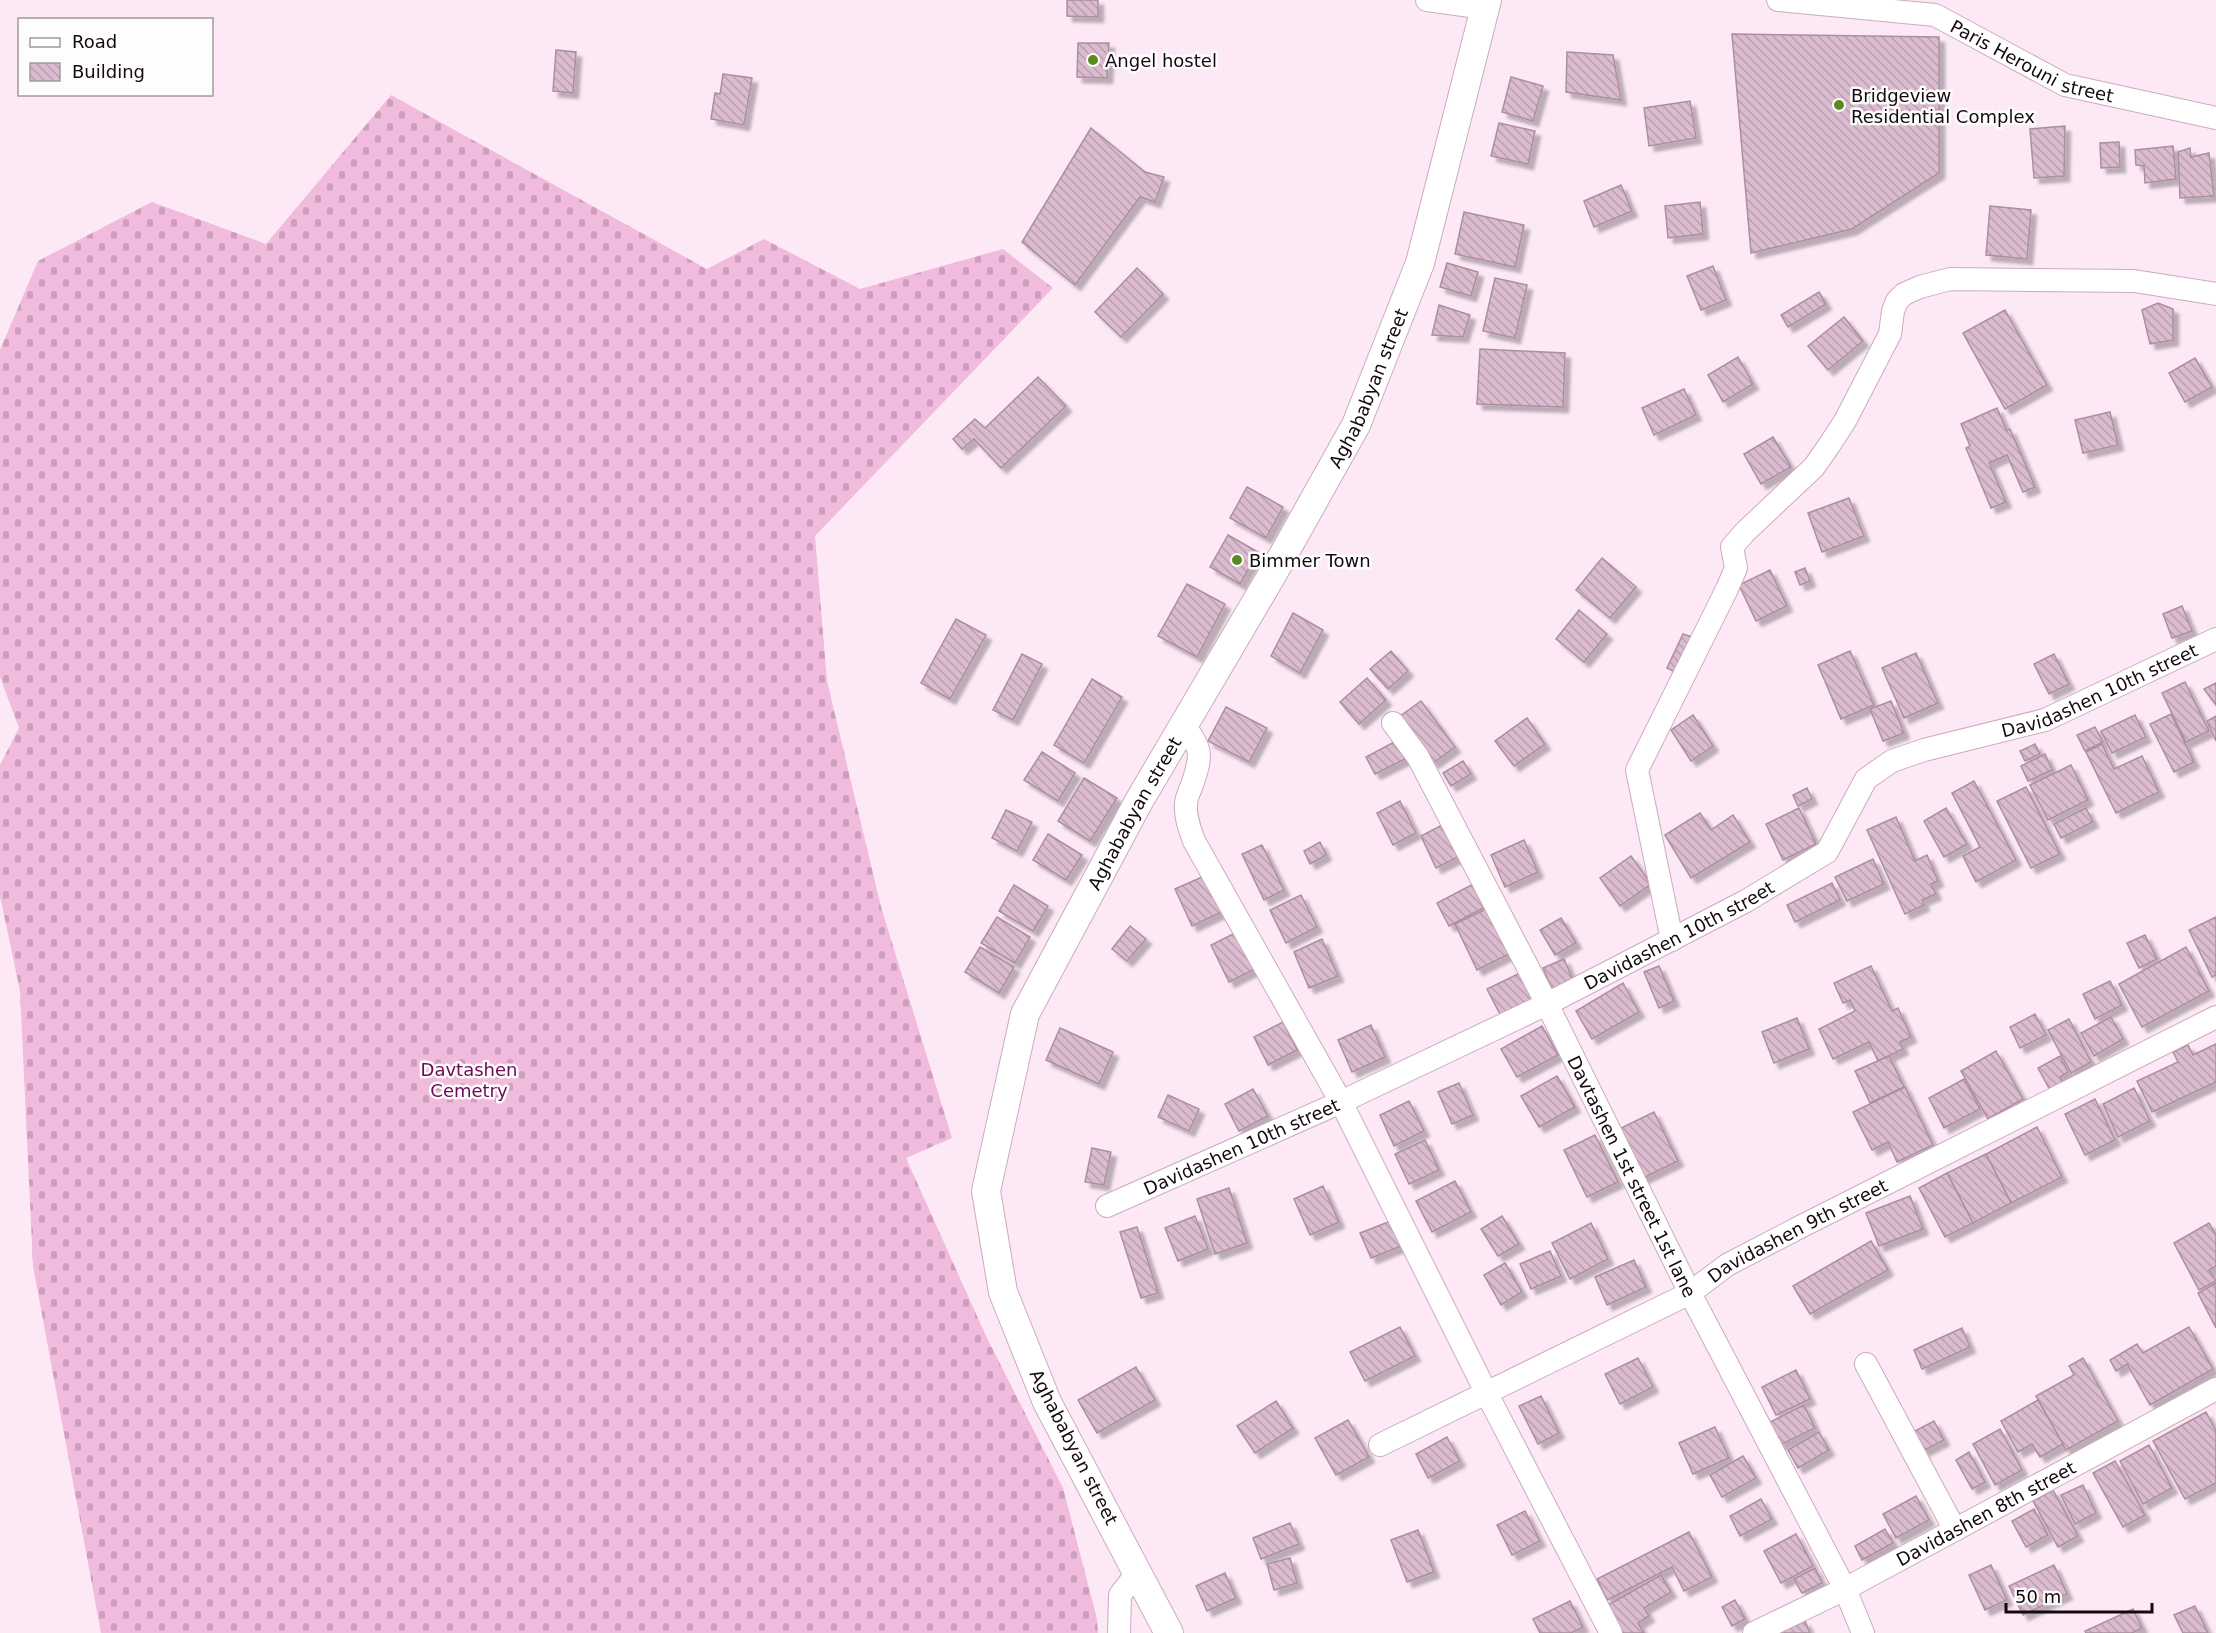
<svg xmlns="http://www.w3.org/2000/svg" width="2216" height="1633" font-family="'DejaVu Sans',sans-serif">
<style>
.cemetery{fill:url(#cemetery-stones)}
.building{fill:url(#building-back-hatch);stroke:#ac8ea1;stroke-width:1.5;filter:url(#shadow)}
.lines{fill:none;stroke-linecap:round;stroke-linejoin:round}
.minor-casing{stroke:#cbabbe;stroke-width:24}
.tertiary-casing{stroke:#cbabbe;stroke-width:30}
.minor{stroke:#fff;stroke-width:22}
.tertiary{stroke:#fff;stroke-width:28}
.poi-dot{fill:#5b8b1f;stroke:#fdfdfd;stroke-width:2}
.labels{text-anchor:middle;dominant-baseline:central;stroke-width:5;stroke-linejoin:round;paint-order:stroke}
.street-label{font-size:18px;fill:#13090f;stroke:#fdfdfd}
.poi-label{font-size:18px;fill:#13090f;stroke:#fdfdfd;text-anchor:start}
.park-label{font-size:18px;fill:#6e0956;stroke:#fdfdfd}
</style>
<defs>
<pattern id="cemetery-stones" width="16" height="16" patternUnits="userSpaceOnUse" patternTransform="scale(1.5)"><rect width="16" height="16" fill="#f0bbdc"/><path d="M2 7V4a2 2 0 0 1 4 0v3zM10 15v-3a2 2 0 0 1 4 0v3z" fill="#cd9fbc"/></pattern>
<pattern id="building-back-hatch" width="6" height="6" patternUnits="userSpaceOnUse" patternTransform="scale(1.5)"><rect width="6" height="6" fill="#dbbbcf"/><path d="M-1 5l2 2M0 0l6 6M5-1l2 2" fill="none" stroke="#bb9fb1"/></pattern>
<filter id="shadow"><feDropShadow dx="5.5" dy="5.5" stdDeviation="1.5" flood-color="#0004"/></filter>
</defs>
<rect width="100%" height="100%" fill="#fde9f5"/>
<path class="cemetery" d="M391,95L707,269L764,239L860,289L1003,249L1053,288L815,536L827,681L881,907L952,1138L906,1158L986,1336L1063,1488L1097,1619L1098,1633H101L33,1266L20,991L0,896V765L19,728L0,677V350L38,261L152,202L266,244Z"/>
<g class="building">
<path d="M1067,0H1098V17L1067,16Z"/>
<path d="M1732,34L1939,37V173L1852,229L1751,253Z"/>
<path d="M1078,43H1109L1107,78L1077,77Z"/>
<path d="M556,50L576,52L573,93L553,91Z"/>
<path d="M1567,52L1613,55L1621,100L1566,92Z"/>
<path d="M723,74L752,78L744,125L711,119L715,93L720,94Z"/>
<path d="M1511,77L1543,86L1533,121L1502,112Z"/>
<path d="M1690,101L1696,138L1649,146L1644,108Z"/>
<path d="M1499,123L1535,131L1528,164L1491,156Z"/>
<path d="M2065,126L2064,176L2034,178L2030,129Z"/>
<path d="M1091,128L1145,172L1164,177L1155,202L1140,197L1075,285L1022,242Z"/>
<path d="M2119,142L2120,167L2101,168L2100,143Z"/>
<path d="M2173,146L2176,179L2145,183L2144,166L2136,165L2135,150Z"/>
<path d="M2190,148L2191,157L2209,153L2214,196L2180,198L2178,152Z"/>
<path d="M1621,185L1632,211L1594,227L1584,201Z"/>
<path d="M1700,202L1703,234L1668,238L1665,206Z"/>
<path d="M1990,206L2031,210L2027,259L1986,255Z"/>
<path d="M1464,212L1524,225L1515,267L1455,254Z"/>
<path d="M1447,263L1478,272L1471,296L1440,287Z"/>
<path d="M1713,266L1726,300L1701,310L1687,276Z"/>
<path d="M1137,268L1163,294L1121,337L1095,312Z"/>
<path d="M1495,278L1527,285L1515,338L1483,331Z"/>
<path d="M1819,292L1826,304L1788,327L1781,315Z"/>
<path d="M2158,303L2173,309V340L2150,344L2142,310Z"/>
<path d="M1439,305L1470,315L1463,337L1432,335Z"/>
<path d="M2005,310L2047,385L2005,409L1963,333Z"/>
<path d="M1844,317L1863,341L1828,370L1808,346Z"/>
<path d="M1480,349L1565,353L1563,407L1477,404Z"/>
<path d="M1738,357L1753,384L1723,402L1708,375Z"/>
<path d="M2195,358L2212,387L2185,402L2169,373Z"/>
<path d="M1038,377L1066,406L1001,468L974,439L962,449L953,439L975,419L985,428Z"/>
<path d="M1684,389L1696,415L1654,435L1642,408Z"/>
<path d="M1997,408L2007,431L2010,429L2035,487L2023,492L2007,455L1989,463L2006,502L1991,508L1966,448L1970,446L1961,424Z"/>
<path d="M2110,412L2118,445L2083,453L2075,420Z"/>
<path d="M1773,437L1791,467L1761,484L1744,454Z"/>
<path d="M1247,487L1283,507L1266,538L1230,518Z"/>
<path d="M1849,498L1864,536L1822,552L1808,513Z"/>
<path d="M1228,535L1258,552L1240,584L1210,567Z"/>
<path d="M1602,558L1636,587L1610,618L1576,590Z"/>
<path d="M1805,568L1810,581L1800,585L1795,572Z"/>
<path d="M1770,570L1787,606L1756,621L1739,585Z"/>
<path d="M1187,584L1225,604L1197,657L1158,636Z"/>
<path d="M2182,606L2192,631L2172,638L2163,614Z"/>
<path d="M1579,610L1607,634L1584,662L1556,639Z"/>
<path d="M1293,613L1323,630L1300,673L1271,656Z"/>
<path d="M956,619L986,635L950,699L921,683Z"/>
<path d="M1683,634L1692,637L1675,672L1667,668Z"/>
<path d="M1391,651L1408,671L1388,689L1370,669Z"/>
<path d="M1850,651L1874,705L1841,719L1818,665Z"/>
<path d="M1916,653L1938,703L1904,718L1882,668Z"/>
<path d="M1022,654L1042,664L1013,720L993,710Z"/>
<path d="M2054,654L2069,684L2049,694L2034,664Z"/>
<path d="M1367,678L1386,700L1359,724L1340,702Z"/>
<path d="M1092,679L1122,697L1084,763L1054,745Z"/>
<path d="M2185,682L2209,731L2186,742L2162,693Z"/>
<path d="M2216,683V705L2204,689Z"/>
<path d="M1421,701L1455,747L1433,763L1399,717Z"/>
<path d="M1891,701L1904,733L1883,741L1870,709Z"/>
<path d="M1226,707L1267,728L1249,762L1208,741Z"/>
<path d="M2171,714L2194,762L2174,772L2150,724Z"/>
<path d="M1693,715L1713,746L1691,761L1671,730Z"/>
<path d="M2135,715L2146,737L2112,753L2101,731Z"/>
<path d="M2216,716V741L2207,721Z"/>
<path d="M1527,718L1545,744L1514,766L1495,741Z"/>
<path d="M2095,727L2103,742L2085,751L2077,735Z"/>
<path d="M1396,741L1405,759L1375,774L1366,757Z"/>
<path d="M2035,744L2040,754L2025,761L2020,751Z"/>
<path d="M2102,744L2114,769L2142,756L2159,792L2116,813L2086,752Z"/>
<path d="M1042,752L1075,773L1058,801L1024,780Z"/>
<path d="M2045,754L2052,770L2028,781L2021,766Z"/>
<path d="M1463,761L1471,774L1451,786L1443,773Z"/>
<path d="M2071,765L2088,800L2048,820L2030,785Z"/>
<path d="M1084,778L1117,798L1090,841L1058,821Z"/>
<path d="M1974,781L2016,860L1976,882L1963,856L1980,847L1952,793Z"/>
<path d="M2026,787L2060,854L2031,868L1997,801Z"/>
<path d="M1807,788L1812,799L1798,806L1793,795Z"/>
<path d="M1400,801L1416,833L1393,845L1377,813Z"/>
<path d="M1799,808L1816,844L1783,860L1766,824Z"/>
<path d="M1946,808L1967,844L1944,857L1924,821Z"/>
<path d="M2086,808L2093,822L2061,838L2054,824Z"/>
<path d="M1006,810L1032,822L1017,851L992,838Z"/>
<path d="M1700,813L1711,830L1733,815L1750,842L1691,878L1665,835Z"/>
<path d="M1896,817L1915,861L1927,855L1938,881L1931,884L1936,894L1922,900L1924,905L1905,914L1867,830Z"/>
<path d="M1442,825L1458,857L1436,868L1421,836Z"/>
<path d="M1048,834L1082,855L1066,880L1033,860Z"/>
<path d="M1524,840L1538,872L1505,887L1491,855Z"/>
<path d="M1320,842L1326,855L1310,864L1304,851Z"/>
<path d="M1262,845L1284,890L1264,900L1242,854Z"/>
<path d="M1631,856L1651,884L1620,906L1600,878Z"/>
<path d="M1873,859L1884,884L1847,901L1835,877Z"/>
<path d="M1209,874L1226,910L1192,926L1175,889Z"/>
<path d="M1477,882L1489,905L1449,926L1437,903Z"/>
<path d="M1832,883L1840,900L1795,922L1787,905Z"/>
<path d="M1014,885L1048,906L1033,931L999,911Z"/>
<path d="M1301,895L1317,927L1286,943L1270,910Z"/>
<path d="M1486,909L1509,954L1477,970L1455,924Z"/>
<path d="M997,917L1030,937L1015,963L981,943Z"/>
<path d="M2216,917V975L2212,977L2189,930Z"/>
<path d="M1561,918L1576,943L1555,955L1540,930Z"/>
<path d="M1130,926L1146,939L1127,961L1112,949Z"/>
<path d="M1241,930L1259,967L1229,982L1211,945Z"/>
<path d="M2145,935L2157,959L2139,968L2127,943Z"/>
<path d="M1322,939L1338,976L1309,988L1294,952Z"/>
<path d="M980,947L1014,967L999,993L965,972Z"/>
<path d="M2186,947L2209,991L2142,1027L2119,984Z"/>
<path d="M1564,959L1573,980L1552,989L1543,968Z"/>
<path d="M1659,966L1674,1001L1659,1008L1644,972Z"/>
<path d="M1871,966L1892,1011L1898,1008L1911,1037L1900,1042L1903,1049L1878,1061L1869,1042L1833,1059L1819,1029L1855,1011L1850,1000L1843,1003L1834,983Z"/>
<path d="M1522,972L1535,998L1501,1016L1487,989Z"/>
<path d="M2110,981L2122,1005L2095,1019L2083,994Z"/>
<path d="M1623,983L1639,1012L1592,1039L1576,1011Z"/>
<path d="M2035,1014L2046,1035L2020,1048L2010,1027Z"/>
<path d="M2111,1017L2123,1039L2094,1056L2081,1033Z"/>
<path d="M1797,1018L1809,1049L1774,1063L1762,1032Z"/>
<path d="M2069,1019L2091,1062L2071,1073L2048,1030Z"/>
<path d="M1283,1022L1297,1050L1268,1065L1254,1037Z"/>
<path d="M1371,1025L1385,1057L1352,1072L1338,1040Z"/>
<path d="M1542,1026L1558,1055L1517,1077L1501,1049Z"/>
<path d="M1060,1028L1113,1052L1099,1084L1046,1060Z"/>
<path d="M2216,1044V1082L2152,1112L2137,1081L2178,1062L2173,1052L2188,1045L2193,1055Z"/>
<path d="M1996,1051L2023,1099L1988,1119L1961,1071Z"/>
<path d="M1889,1056L1904,1087L1870,1103L1855,1071Z"/>
<path d="M2060,1056L2068,1072L2060,1077L2063,1083L2050,1090L2038,1068Z"/>
<path d="M1557,1076L1575,1107L1539,1127L1521,1096Z"/>
<path d="M1964,1079L1980,1109L1944,1128L1929,1098Z"/>
<path d="M1459,1083L1473,1115L1452,1124L1438,1092Z"/>
<path d="M1905,1087L1933,1145L1897,1162L1888,1142L1872,1150L1853,1112Z"/>
<path d="M2134,1088L2150,1121L2118,1137L2103,1104Z"/>
<path d="M1253,1089L1268,1116L1239,1131L1225,1104Z"/>
<path d="M1168,1095L1199,1109L1189,1131L1158,1117Z"/>
<path d="M2095,1099L2115,1140L2085,1155L2065,1114Z"/>
<path d="M1409,1101L1424,1131L1394,1146L1380,1115Z"/>
<path d="M1654,1112L1678,1161L1641,1179L1617,1130Z"/>
<path d="M2037,1127L2062,1177L2011,1203L1986,1154Z"/>
<path d="M1595,1135L1618,1182L1587,1197L1564,1150Z"/>
<path d="M1425,1140L1439,1170L1409,1184L1395,1154Z"/>
<path d="M1092,1148L1111,1152L1104,1185L1085,1182Z"/>
<path d="M1986,1154L2011,1203L1973,1223L1947,1173Z"/>
<path d="M1947,1173L1973,1223L1945,1237L1919,1188Z"/>
<path d="M1455,1181L1471,1212L1432,1232L1416,1201Z"/>
<path d="M1323,1186L1339,1222L1310,1235L1294,1199Z"/>
<path d="M1229,1188L1247,1243L1215,1254L1197,1199Z"/>
<path d="M1910,1196L1923,1229L1879,1246L1866,1213Z"/>
<path d="M1195,1216L1208,1249L1178,1261L1165,1228Z"/>
<path d="M1502,1216L1519,1244L1498,1256L1481,1229Z"/>
<path d="M1391,1221L1401,1246L1371,1258L1360,1233Z"/>
<path d="M1591,1223L1608,1259L1570,1279L1552,1243Z"/>
<path d="M2209,1223L2216,1235V1266L2209,1270L2216,1281L2199,1290L2174,1243Z"/>
<path d="M1137,1227L1158,1293L1141,1298L1120,1232Z"/>
<path d="M1871,1241L1888,1270L1810,1314L1793,1286Z"/>
<path d="M1550,1251L1561,1276L1531,1289L1520,1264Z"/>
<path d="M1634,1260L1646,1287L1607,1305L1595,1277Z"/>
<path d="M1505,1263L1522,1292L1501,1305L1484,1275Z"/>
<path d="M2216,1283V1328L2198,1293Z"/>
<path d="M1400,1327L1415,1356L1365,1381L1350,1352Z"/>
<path d="M2189,1327L2213,1369L2150,1405L2127,1364L2116,1371L2110,1360L2137,1344L2143,1353Z"/>
<path d="M1962,1328L1970,1347L1922,1369L1914,1350Z"/>
<path d="M1638,1358L1653,1387L1620,1404L1605,1374Z"/>
<path d="M2083,1358L2118,1421L2066,1450L2036,1396L2074,1375L2069,1366Z"/>
<path d="M1136,1367L1155,1400L1097,1433L1078,1400Z"/>
<path d="M1796,1370L1810,1399L1776,1415L1762,1387Z"/>
<path d="M1541,1396L1559,1433L1538,1444L1519,1406Z"/>
<path d="M2038,1400L2063,1444L2040,1457L2032,1444L2018,1452L2001,1421Z"/>
<path d="M1276,1401L1293,1428L1255,1453L1237,1426Z"/>
<path d="M1804,1405L1815,1428L1780,1445L1770,1422Z"/>
<path d="M2206,1412L2216,1431V1483L2185,1499L2153,1441Z"/>
<path d="M1348,1420L1369,1457L1336,1475L1315,1438Z"/>
<path d="M1934,1421L1944,1440L1923,1451L1913,1432Z"/>
<path d="M1715,1427L1729,1458L1693,1474L1679,1443Z"/>
<path d="M2000,1429L2022,1470L1995,1485L1973,1444Z"/>
<path d="M1819,1432L1829,1450L1798,1468L1788,1450Z"/>
<path d="M1447,1437L1460,1461L1428,1478L1416,1454Z"/>
<path d="M2149,1445L2172,1488L2143,1504L2120,1461Z"/>
<path d="M1969,1452L1985,1482L1972,1489L1956,1460Z"/>
<path d="M1743,1456L1756,1478L1722,1497L1710,1475Z"/>
<path d="M2115,1461L2145,1515L2123,1527L2093,1473Z"/>
<path d="M2083,1485L2096,1513L2075,1524L2061,1495Z"/>
<path d="M2053,1490L2078,1536L2058,1547L2033,1501Z"/>
<path d="M1916,1496L1929,1520L1896,1538L1883,1514Z"/>
<path d="M1761,1499L1772,1519L1740,1536L1730,1516Z"/>
<path d="M2034,1509L2048,1535L2026,1547L2012,1521Z"/>
<path d="M1525,1511L1540,1541L1512,1555L1497,1525Z"/>
<path d="M1290,1523L1299,1544L1261,1559L1253,1538Z"/>
<path d="M1885,1529L1893,1543L1862,1560L1855,1546Z"/>
<path d="M1418,1530L1434,1572L1407,1582L1391,1540Z"/>
<path d="M1689,1532L1712,1577L1684,1591L1672,1567L1607,1600L1597,1579Z"/>
<path d="M1796,1534L1813,1566L1781,1583L1764,1551Z"/>
<path d="M1290,1558L1297,1583L1274,1590L1267,1564Z"/>
<path d="M1991,1565L2007,1600L1985,1610L1969,1575Z"/>
<path d="M2054,1565L2067,1594L2023,1615L2009,1586Z"/>
<path d="M1815,1568L1822,1583L1802,1593L1794,1579Z"/>
<path d="M1225,1573L1236,1598L1207,1611L1196,1586Z"/>
<path d="M1661,1575L1671,1592L1644,1608L1649,1616L1638,1623L1644,1633H1623L1608,1605Z"/>
<path d="M1735,1600L1745,1619L1732,1626L1722,1607Z"/>
<path d="M1570,1601L1583,1627L1571,1633H1540L1533,1619Z"/>
<path d="M2195,1606L2208,1633H2183L2174,1615Z"/>
<path d="M2133,1609L2142,1628L2132,1633H2086L2085,1631Z"/>
<path d="M1805,1621L1810,1633H1780V1632Z"/>
</g>
<g class="lines">
<defs>
<g id="minor">
<path d="M1427,0L1485,8"/>
<path id="s1" d="M1778,0L1935,15L2065,85L2216,118"/>
<path id="s2" d="M1393,723L1418,757L1547,1004L1690,1293L1845,1589L1863,1633"/>
<path d="M1184,726C1202,748 1202,755 1193,782C1191,789 1186,797 1186,804C1185,818 1190,829 1194,841L1341,1102L1487,1394L1611,1633"/>
<path d="M1672,940L1637,770L1727,589L1736,568L1732,547L1745,532L1814,467L1828,447L1845,421L1890,334L1893,311L1897,301L1904,294L1920,287L1950,279L2134,281L2216,294"/>
<path id="s3" d="M1107,1206L1341,1102L1547,1004L1746,901L1827,852L1866,779L1892,761L1924,750L2045,720L2216,639"/>
<path d="M1866,1364L1955,1530"/>
<path id="s4" d="M1380,1445L1690,1293L1727,1265L1804,1225L2216,1017"/>
<path d="M1119,1633L1120,1595L1138,1572"/>
<path id="s5" d="M1754,1633L1845,1589L2216,1389"/>
</g>
<g id="tertiary">
<path id="s6" d="M1169,1633L1047,1402L1003,1292L986,1191L1025,1014L1139,801L1272,575L1356,425L1420,263L1487,0"/>
</g>
</defs>
<use href="#minor" class="minor-casing"/>
<use href="#tertiary" class="tertiary-casing"/>
<use href="#minor" class="minor"/>
<use href="#tertiary" class="tertiary"/>
</g>
<g class="poi-dot">
<circle cx="1093" cy="60" r="6"/>
<circle cx="1839" cy="105" r="6"/>
<circle cx="1237" cy="560" r="6"/>
</g>
<g class="labels">
<g class="street-label">
<text stroke="none"><textPath href="#s1" startOffset="266">Paris Herouni street</textPath></text>
<text stroke="none"><textPath href="#s6" startOffset="1378">Aghababyan street</textPath></text>
<text stroke="none"><textPath href="#s3" startOffset="1137">Davidashen 10th street</textPath></text>
<text stroke="none"><textPath href="#s6" startOffset="892">Aghababyan street</textPath></text>
<text stroke="none"><textPath href="#s3" startOffset="633">Davidashen 10th street</textPath></text>
<text stroke="none"><textPath href="#s3" startOffset="147">Davidashen 10th street</textPath></text>
<text stroke="none"><textPath href="#s2" startOffset="513">Davtashen 1st street 1st lane</textPath></text>
<text stroke="none"><textPath href="#s4" startOffset="470">Davidashen 9th street</textPath></text>
<text transform="translate(1074 1447) rotate(63)">Aghababyan street</text>
<text stroke="none"><textPath href="#s5" startOffset="261">Davidashen 8th street</textPath></text>
</g>
<g class="poi-label">
<text x="1105" y="60">Angel hostel</text>
<text x="1851" y="95">Bridgeview<tspan x="1851" dy="21">Residential Complex</tspan></text>
<text x="1249" y="560">Bimmer Town</text>
</g>
<g class="park-label">
<text x="469" y="1069">Davtashen<tspan x="469" dy="21">Cemetry</tspan></text>
</g>
</g>
<rect x="18" y="18" width="195" height="78" fill="#fdfdfd" stroke="#9f9b9e" stroke-width="1.5"/>
<rect x="30" y="38" width="30" height="9" fill="#ffffff" stroke="#9f9b9e" stroke-width="1.5"/>
<text x="72" y="48" font-size="18" fill="#13090f">Road</text>
<rect x="30" y="63" width="30" height="18" fill="url(#building-back-hatch)" stroke="#9f9b9e" stroke-width="1.5"/>
<text x="72" y="78" font-size="18" fill="#13090f">Building</text>
<path d="M2006 1603v9h146v-9" fill="none" stroke="#13090f" stroke-width="3"/>
<text x="2015" y="1603" font-size="18" fill="#13090f" stroke="#fdfdfd" stroke-width="4.5" paint-order="stroke">50 m</text>
</svg>
